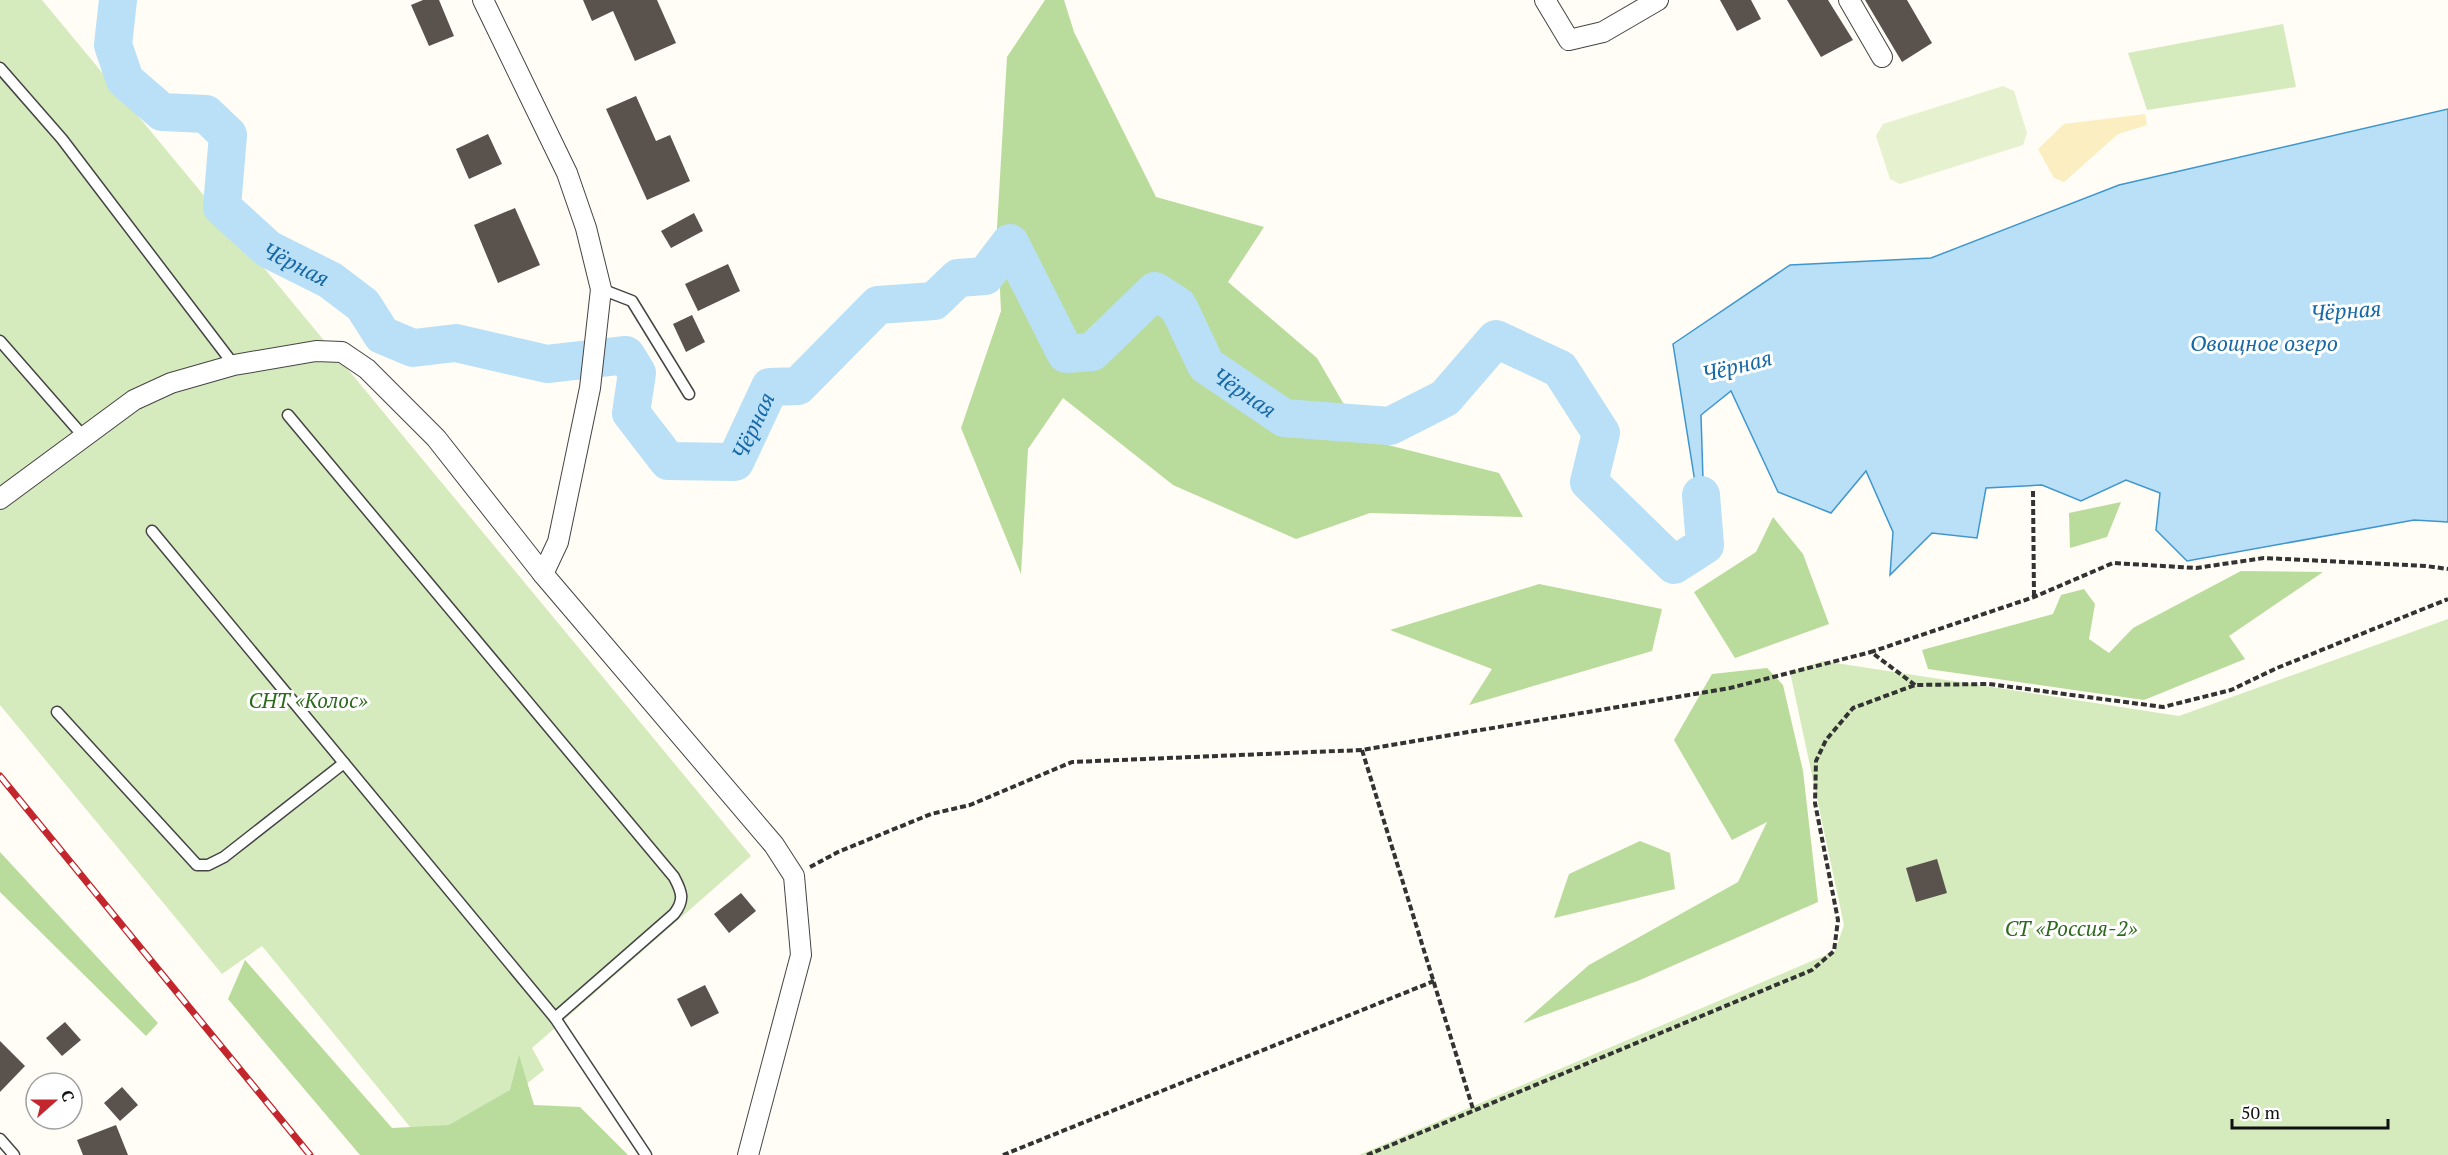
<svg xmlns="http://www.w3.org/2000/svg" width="2448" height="1155" font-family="'PT Serif',serif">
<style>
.green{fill:#d5ebbd}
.forest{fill:#b9dc9c}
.sand{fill:#fbeec1}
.pitch{fill:#e6f2cf}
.water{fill:#b9e0f7;stroke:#3f96cf;stroke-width:1.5}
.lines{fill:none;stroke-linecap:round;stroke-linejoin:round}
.river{stroke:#b9e0f7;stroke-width:38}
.building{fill:#5a524d}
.lane-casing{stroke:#444;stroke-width:13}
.street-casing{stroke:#444;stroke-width:22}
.path{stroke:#333;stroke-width:4;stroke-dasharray:6 3;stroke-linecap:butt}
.lane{stroke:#fff;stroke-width:10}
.street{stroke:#fff;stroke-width:20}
.rail-casing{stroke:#c4262e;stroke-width:7}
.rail{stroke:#fff;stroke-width:4.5;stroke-dasharray:14;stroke-linecap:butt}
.labels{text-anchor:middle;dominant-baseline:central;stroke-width:6;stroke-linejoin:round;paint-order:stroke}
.park-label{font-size:21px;font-style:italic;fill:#2f6b1f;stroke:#fff}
.water-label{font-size:22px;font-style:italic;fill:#1768a6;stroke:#fff}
</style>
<rect width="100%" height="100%" fill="#fffdf5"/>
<g class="green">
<path d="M0,0H42L751,856L532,1048L544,1070L438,1155H433L262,946L222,974L0,705Z"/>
<path d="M2283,24L2296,87L2147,110L2128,53Z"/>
<path d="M2448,619V1155H1359L1835,951L1844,925L1790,672L1823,661L2179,716Z"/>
</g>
<g class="forest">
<path d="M1045,0H1064L1074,32L1156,197L1264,227L1228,282L1317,358L1364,439L1499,473L1523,517L1370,513L1296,539L1173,485L1063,398L1028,449L1021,574L961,428L1001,311L997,228L1007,57Z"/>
<path d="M2121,502L2107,537L2070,548L2069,513Z"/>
<path d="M1773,517L1803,554L1829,624L1735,658L1694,592L1756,552Z"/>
<path d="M2241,571L2323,572L2229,636L2245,659L2144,700L1928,669L1922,650L2053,614L2061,595L2084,589L2095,604L2089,639L2109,653L2133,628Z"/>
<path d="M1539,584L1662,609L1652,651L1469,705L1492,669L1390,630Z"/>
<path d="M1767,668L1783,685L1803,771L1818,902L1640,980L1523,1023L1589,965L1738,882L1767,822L1732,840L1674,740L1712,674Z"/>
<path d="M1640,841L1670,853L1675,889L1554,918L1569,874Z"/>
<path d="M0,852L158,1023L146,1036L0,892Z"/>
<path d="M245,960L392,1128L449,1125L510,1090L519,1055L534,1105L580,1107L628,1155H360L228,999Z"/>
</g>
<path class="sand" d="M2145,114L2147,125L2118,134L2064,182L2054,178L2038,149L2064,124Z"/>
<path class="pitch" d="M2003,86L2014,91L2027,133L2023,145L1900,184L1890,179L1876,136L1883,124Z"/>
<path class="water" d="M2448,109V522L2414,520L2187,561L2156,530L2160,493L2126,480L2081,501L2042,485L1986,488L1977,538L1932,533L1890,575L1893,532L1866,471L1831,513L1778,492L1731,391L1701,415L1705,545L1673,344L1790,265L1931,258L2119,185Z"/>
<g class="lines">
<path class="river" id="s1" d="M118,0L113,45L125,80L162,112L206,114L228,135L222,207L268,249L330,280L363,305L382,335L413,348L456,343L547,364L626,355L637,373L631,413L668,461L735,462L770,387L798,386L878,305L934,301L958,278L985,276L1010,243L1066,354L1092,352L1155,291L1178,306L1206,365L1284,418L1390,426L1445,398L1496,339L1560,369L1601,433L1589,482L1674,565L1705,545L1701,495"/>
</g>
<g class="building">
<path d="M423,0H439L454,36L429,46L411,5Z"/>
<path d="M583,0H657L676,43L635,61L613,11L592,21Z"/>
<path d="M1720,0H1751L1761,19L1737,31Z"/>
<path d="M1787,0H1828L1853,40L1821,57Z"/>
<path d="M1865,0H1907L1932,43L1902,62Z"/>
<path d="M636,96L656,141L670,135L690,181L647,200L606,109Z"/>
<path d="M488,134L502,164L469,179L456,149Z"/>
<path d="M515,208L540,265L498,283L474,225Z"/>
<path d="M694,213L703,231L671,248L661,231Z"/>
<path d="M728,264L740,291L698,311L685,284Z"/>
<path d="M692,315L705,342L686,352L673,324Z"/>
<path d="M1937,859L1947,893L1916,902L1906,868Z"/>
<path d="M741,893L756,911L729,933L714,914Z"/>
<path d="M705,985L719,1013L691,1027L677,999Z"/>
<path d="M65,1022L81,1040L62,1056L46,1038Z"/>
<path d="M0,1041L25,1066L0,1092Z"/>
<path d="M122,1087L138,1105L120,1121L104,1103Z"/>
<path d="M116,1125L128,1155H83L77,1140Z"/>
</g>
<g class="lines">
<defs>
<g id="lane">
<path d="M0,68L62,139L234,365"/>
<path d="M601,289L632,301L689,394"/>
<path d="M0,341L84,437"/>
<path d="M288,415L674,877C682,892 685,900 674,914L555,1018"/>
<path d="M152,531L555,1018L646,1155"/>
<path d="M57,712L197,865H208L224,857L344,763"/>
<path d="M0,1139L14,1155"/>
</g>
<g id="street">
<path d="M483,0L567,173L586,228L601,289L590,388L558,542L543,574L774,845L794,876L801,955L748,1155"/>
<path d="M1545,0L1569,40L1603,32L1658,0"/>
<path d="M1849,0L1882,57"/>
<path d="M0,499L134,400L171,383L234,365L316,351L342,352L367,369L436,438L543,574"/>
</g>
</defs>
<use href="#lane" class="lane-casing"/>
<use href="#street" class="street-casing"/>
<g class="path">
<path d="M2033,491L2034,597"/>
<path d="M1915,685L1871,652L2034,597L2113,563L2196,568L2264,558L2426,566L2448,569"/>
<path d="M1362,750L1473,1109"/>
<path d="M810,867L838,852L931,814L970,805L1072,762L1362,750L1730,688L1871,652"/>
<path d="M1003,1155L1434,981"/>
<path d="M1367,1155L1812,970L1834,951L1838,920L1815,803L1816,761L1826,740L1853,708L1915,685L1989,684L2163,707L2231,690L2277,668L2448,599"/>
</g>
<use href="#lane" class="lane"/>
<use href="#street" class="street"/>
<defs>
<path id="rail" d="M0,776L310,1155"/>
</defs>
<use href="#rail" class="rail-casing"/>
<use href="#rail" class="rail"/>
</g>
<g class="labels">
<g class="park-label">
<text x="308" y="700">СНТ «Колос»</text>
<text x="2071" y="928">СТ «Россия-2»</text>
</g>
<g class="water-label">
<text stroke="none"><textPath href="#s1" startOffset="372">Чёрная</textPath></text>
<text transform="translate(2346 310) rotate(-4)">Чёрная</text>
<text x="2264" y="342">Овощное озеро</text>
<text transform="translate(1737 365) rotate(-14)">Чёрная</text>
<text stroke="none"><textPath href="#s1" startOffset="1686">Чёрная</textPath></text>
<text stroke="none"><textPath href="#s1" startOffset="966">Чёрная</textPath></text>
</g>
</g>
<g transform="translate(54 1101) rotate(69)"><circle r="28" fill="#ffffff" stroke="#a0a0a0" stroke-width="1.5"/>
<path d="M0-4.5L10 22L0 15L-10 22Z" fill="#c4262e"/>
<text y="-9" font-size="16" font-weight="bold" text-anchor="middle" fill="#111111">С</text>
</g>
<path d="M2232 1119v9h156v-9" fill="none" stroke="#111111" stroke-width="3"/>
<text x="2241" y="1119" font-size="18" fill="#111111" stroke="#ffffff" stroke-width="4.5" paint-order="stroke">50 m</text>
</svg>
